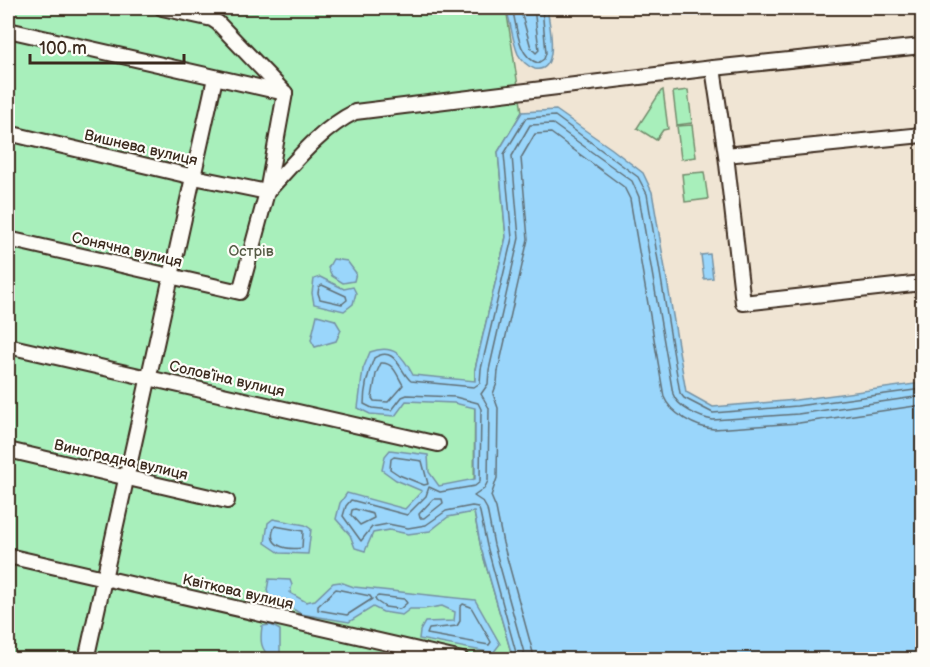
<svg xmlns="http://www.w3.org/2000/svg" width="930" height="667" font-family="'Balsamiq Sans',sans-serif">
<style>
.green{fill:#a8efbb;stroke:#728c6c;stroke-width:1.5}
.water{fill:#9ad6fb;stroke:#7491a3;stroke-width:1.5}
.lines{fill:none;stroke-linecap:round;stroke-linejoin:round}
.shore{stroke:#616f76;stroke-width:1.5}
.minor-casing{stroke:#3b2a1e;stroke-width:18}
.minor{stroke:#fdfcf7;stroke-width:14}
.labels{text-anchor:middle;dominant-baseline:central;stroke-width:4.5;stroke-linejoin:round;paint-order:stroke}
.street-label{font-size:15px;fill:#3b2a1e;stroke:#fdfcf7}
.park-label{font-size:15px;fill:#565b45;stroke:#fdfcf7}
</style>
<rect width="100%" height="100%" fill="#f0e5d4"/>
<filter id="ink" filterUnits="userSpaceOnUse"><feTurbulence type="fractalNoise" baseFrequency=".0167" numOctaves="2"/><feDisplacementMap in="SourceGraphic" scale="12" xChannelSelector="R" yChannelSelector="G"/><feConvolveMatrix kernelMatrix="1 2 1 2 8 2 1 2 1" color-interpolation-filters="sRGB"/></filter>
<g filter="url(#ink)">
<g class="green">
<path d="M8,8H506L522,112L498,152L506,237L475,369L474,512L481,548L513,659H8Z"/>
<path d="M663,90L668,129L663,130L656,140L637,128L661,91Z"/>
<path d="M688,90L692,123L677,125L673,92Z"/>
<path d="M692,125L696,157L681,159L677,126Z"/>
<path d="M704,172L708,199L685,202L682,174Z"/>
</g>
<g class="water">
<path d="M506,8H547C549,21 561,73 535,69C528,67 521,60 518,54C512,39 511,23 506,8Z"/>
<path d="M556,110L612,149L643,173L652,192L686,392L713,407L796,400L922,383V659H513L481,548L474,512L448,517L430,531L408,534L389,530L373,533L365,551L355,548L350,535L336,519L340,503L347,493L405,509L422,491L396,480L382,470L385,456L390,450L428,455L429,472L439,486L475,479V408L454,403L406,401L395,416L370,414L358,408L363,369L370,352C394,343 403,356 413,375L475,381V369L506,237L498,152L522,112Z"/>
<path d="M710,254L713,278L704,279L701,255Z"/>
<path d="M333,259L347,261L356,273L354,281L343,283L332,276L328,268Z"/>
<path d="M320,277L344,289L353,287L356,293L353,304L344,311L314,304L312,293L314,279Z"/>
<path d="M317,315L335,320L341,330L336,341L315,347L311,340Z"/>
<path d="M273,519L305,525L311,529L308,554L280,553L265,543L268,523Z"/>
<path d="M269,579L290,580L292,585L290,593L306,602L315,600L333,583L340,582L354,587L475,600L500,644L493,653L419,639L420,631L425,622L454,621L455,612L442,606L424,609H410L402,615L383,612L373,607L349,622L301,614L288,606L270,601L267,590Z"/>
<path d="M271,625L280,630V653L272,659C260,649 260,641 262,626Z"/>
</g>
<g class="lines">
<g class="shore">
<path d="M512,8C517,25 517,57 538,63L544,59L546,53L542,8"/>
<path d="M520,8L531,48L536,53L539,50L534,8"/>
<path d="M322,285L346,296L347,300L342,304L320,299L318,293L319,287Z"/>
<path d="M381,363C394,362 397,376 403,385L388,402L374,401L372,398L376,374Z"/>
<path d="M394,457L422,461L428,484L424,485L399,475L390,469L391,459Z"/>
<path d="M433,499H442L443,503L424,518H420L419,514Z"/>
<path d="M355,509L373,514L374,518L360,525L351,515L352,510Z"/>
<path d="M275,526L303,531L302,548C286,550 265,546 275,526Z"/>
<path d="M336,589L370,596L372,599L347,615L318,610V606Z"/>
<path d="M378,596L404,599L407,603L400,609L385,607L376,601L375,598Z"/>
<path d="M463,604L471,607L491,642L489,645L427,634L429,629L457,626L460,621V607Z"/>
<path d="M518,660L487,546L480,512L478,507L472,506L446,511L426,525L408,528L388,524L372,527L361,541L343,516L346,506L351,500L407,515L426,496L429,487L440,492L475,486L480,482L481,409L478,403L455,397L407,395L402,397L392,410L372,408L364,404C364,387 368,373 374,358C396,344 400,373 411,381L474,387L480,383L481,369L512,238L504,154L526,118L555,116L638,177L647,194L680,393L684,398L713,413L797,406L922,389"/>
<path d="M526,660L494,545L487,509L483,502L474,496L484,489L488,481L489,408L481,394L488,384L489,370L519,238L512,156L530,125L553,124L632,181L639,197L673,394C677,407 700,418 713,420L798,414L922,396"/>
<path d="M535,660L503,543L496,508L491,496L497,478L498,408L493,394L497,383L498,371L528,239L521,158L535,134L551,133L624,187L630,199L664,397C670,413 696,428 714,429L799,423L922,405"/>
</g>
<defs>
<g id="minor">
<path d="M162,8L212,19L218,23L285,93"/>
<path d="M8,30L285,93"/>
<path d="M713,68L726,155L743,303L922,283"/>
<path d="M8,133L194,177L267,192C293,164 320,129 355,112L713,68L922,46"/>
<path d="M726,155L922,135"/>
<path d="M8,239L240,292L267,192L285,93"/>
<path d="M8,346L438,444"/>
<path d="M8,450L227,501"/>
<path d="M8,556L462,660"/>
<path d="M86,660L215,78"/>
</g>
</defs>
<use href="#minor" class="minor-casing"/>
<use href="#minor" class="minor"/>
</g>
</g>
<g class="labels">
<g class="street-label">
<text transform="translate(141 148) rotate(13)">Вишнева вулиця</text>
<text transform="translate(127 250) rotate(13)">Сонячна вулиця</text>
<text transform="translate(227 379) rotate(13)">Соловʼїна вулиця</text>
<text transform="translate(121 460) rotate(13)">Виноградна вулиця</text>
<text transform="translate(238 592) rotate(13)">Квіткова вулиця</text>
</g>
<g class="park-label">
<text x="251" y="251">Острів</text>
</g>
</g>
<rect width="930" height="667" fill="none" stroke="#fdfcf7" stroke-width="30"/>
<rect x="15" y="15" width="900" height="637" fill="none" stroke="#3b2a1e" stroke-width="2" filter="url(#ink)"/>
<path d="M30 54v9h154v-9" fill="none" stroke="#3b2a1e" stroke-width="3"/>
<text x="39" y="54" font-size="18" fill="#3b2a1e" stroke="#fdfcf7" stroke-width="4.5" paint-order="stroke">100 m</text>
</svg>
